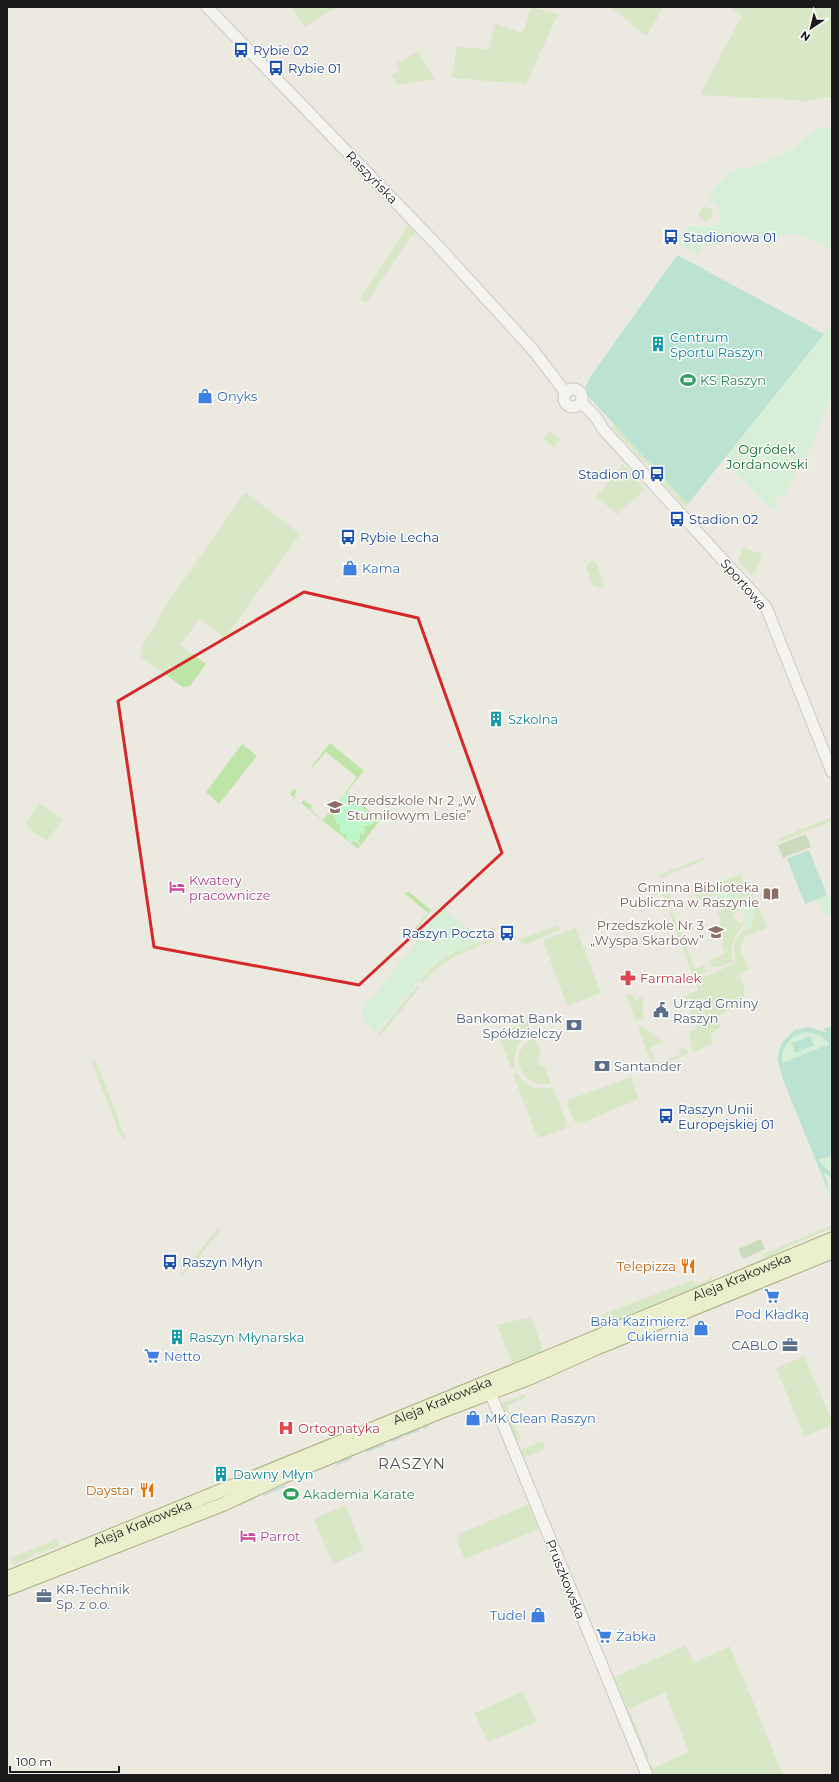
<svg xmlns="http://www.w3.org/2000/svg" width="839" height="1782" font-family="Montserrat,sans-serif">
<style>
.grass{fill:#bee5a7}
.forest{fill:#9fca96}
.park{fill:#bdf6c9}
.pitch{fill:#80d9c2;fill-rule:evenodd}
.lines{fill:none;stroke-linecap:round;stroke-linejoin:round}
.stream{stroke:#a2c5d8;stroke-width:2}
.tertiary-casing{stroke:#a2a2a2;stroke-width:13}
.secondary-casing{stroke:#536a09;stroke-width:15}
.tertiary{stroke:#fff;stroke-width:11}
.secondary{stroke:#eaf6b4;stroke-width:13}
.marked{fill:none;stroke:#d62828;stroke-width:3;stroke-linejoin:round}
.labels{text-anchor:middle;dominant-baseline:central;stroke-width:3;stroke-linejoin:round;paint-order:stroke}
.transit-label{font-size:13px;fill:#164399;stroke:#fff;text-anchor:start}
.street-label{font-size:13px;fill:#1b1b1b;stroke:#fff}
.culture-label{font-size:13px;fill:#0d838f;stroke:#fff;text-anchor:start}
.leisure-label{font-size:13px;fill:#27864d;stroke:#fff;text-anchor:start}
.shop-label{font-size:13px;fill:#366cbe;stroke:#fff;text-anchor:start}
.park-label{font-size:13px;fill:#0f7224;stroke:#fff}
.education-label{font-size:13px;fill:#785e54;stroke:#fff;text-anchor:end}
.hotel-label{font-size:13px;fill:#b23c85;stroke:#fff;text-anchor:start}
.health-label{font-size:13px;fill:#be3a42;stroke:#fff;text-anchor:start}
.service-label{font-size:13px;fill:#4e5e75;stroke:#fff;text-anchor:start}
.food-label{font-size:13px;fill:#c56008;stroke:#fff;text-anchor:end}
.quarter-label{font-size:15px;letter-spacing:1px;fill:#4e4e4e;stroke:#fff}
</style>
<rect width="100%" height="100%" fill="#eceae0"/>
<g class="grass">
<path d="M292,7H338L304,27Z"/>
<path d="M531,7L558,14L526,84L452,78L457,47L489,49L495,24L523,33Z"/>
<path d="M614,7H664L646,36L613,9Z"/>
<path d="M731,7H832V97L800,102L796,100L700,95L741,17Z"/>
<path d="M418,51L435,79L397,85L391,75L400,70L396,64Z"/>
<circle cx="706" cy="214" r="7"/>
<path d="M406,223L417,235L411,236L366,303L360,299L407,227Z"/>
<path d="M621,418L691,500L693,499L686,507L665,486L659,474L642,460L612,427Z"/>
<path d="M549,431L561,439L554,448L543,438Z"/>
<path d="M623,464L645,489L618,514L596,497Z"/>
<path d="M245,492L300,534L225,638L200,619L180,645L206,664L190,686L183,687L141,657L143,645L169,601Z"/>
<path d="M743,547L762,554L755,572L751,575L738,561Z"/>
<path d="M593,561L596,562L603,581L602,586L598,588L592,585L586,567L588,563Z"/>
<path d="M330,743L364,771L347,792L380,820L361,845L358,841L360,833L363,834V827L374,823L376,819L345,793L357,777L326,752L313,767L312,766Z"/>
<path d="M242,744L257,756L219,804L206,792Z"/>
<path d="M294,789L297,791L294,796L301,803L304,800L312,806L310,809L323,820L336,804V806L341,809L334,815L337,823L342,825L341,833H347V839L351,842H357L360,846L358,849L290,794Z"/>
<path d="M39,803L63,819L47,841L28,828L26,822Z"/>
<path d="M832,817V821L777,843L780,838Z"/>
<path d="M707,856L702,861L661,878L659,875Z"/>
<path d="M740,874L743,882L741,884L742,887L748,882L767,928L745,937L740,949L749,969L739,973L745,992L741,1000L742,1004L718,1015L721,1027L711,1034L712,1044L693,1052L690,1040V1032L697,1028L685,997L680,998L698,990L662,893L637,901L668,889L673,901L666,904L670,911H672L695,969L705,965L706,972L700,974L701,978L734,964C737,958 732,950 735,942C737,937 742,934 744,929L747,930L751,928L755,909L738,898L735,890L732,888L698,901L694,892Z"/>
<path d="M409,892L431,910L410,938L408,937L428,913L404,893Z"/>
<path d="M738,903L740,909L735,912L733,917L740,923L745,921L733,941L731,952L733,962L716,968L712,966L709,961L725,953L721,944L724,943L720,933L722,932L719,923L721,921L717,912Z"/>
<path d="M558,925L560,930L526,944L520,943V939Z"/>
<path d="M576,928L601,993L567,1006L543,940Z"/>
<path d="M494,940C465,952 443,958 422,984L420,982C434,958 468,943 494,940Z"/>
<path d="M417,986L420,987L381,1035H377Z"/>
<path d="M630,994L633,995L635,1000L643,997V1018L636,1021L626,996Z"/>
<path d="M527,1021L532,1033C518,1038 512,1054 515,1068L511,1069L498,1033Z"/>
<path d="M642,1026L663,1042L650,1048L656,1064L681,1054L679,1049L682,1048L687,1050L688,1054L656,1067L652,1065L638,1027Z"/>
<path d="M534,1038L541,1054L537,1059L540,1065L545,1066L551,1083C521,1090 505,1051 534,1038Z"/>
<path d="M96,1060L126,1140L121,1137L91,1061Z"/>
<path d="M517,1073C524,1086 539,1092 553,1087L567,1125L566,1128L540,1138L534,1130L513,1074Z"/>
<path d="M631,1077L639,1099L579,1124L574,1121L567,1104L568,1100Z"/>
<path d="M832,1225V1228L787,1247L766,1259L763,1254Z"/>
<path d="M219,1227L220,1231L182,1277L180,1275Z"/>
<path d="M711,1274L713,1278L710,1282L601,1329L600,1327L604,1325L601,1316L606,1313L693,1280L696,1285L711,1278Z"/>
<path d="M531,1317L542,1347L541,1353L512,1364L497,1325Z"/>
<path d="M804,1356L832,1421V1426L804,1436L776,1368Z"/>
<path d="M524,1394L526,1397L507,1406L521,1440L518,1442L515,1441L499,1404Z"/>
<path d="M543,1441L546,1449L521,1459L520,1452L522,1449Z"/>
<path d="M345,1505L364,1550L333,1564L314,1519Z"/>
<path d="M527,1505H529L539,1529L465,1559L457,1540L459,1534Z"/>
<path d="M56,1539L59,1546L39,1554L38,1552L34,1554L35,1556L13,1565L10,1558Z"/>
<path d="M686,1645L694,1663L730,1646L783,1775H653L649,1765L651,1764L653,1768L689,1752L665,1692L629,1709L649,1758H647L627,1710L628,1709L613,1678Z"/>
<path d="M523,1691L536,1722L489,1742L487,1741L475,1713Z"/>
</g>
<g class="forest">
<path d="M806,834L811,847L783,858L778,845Z"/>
<path d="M761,1239L765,1249L743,1259L738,1249Z"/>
</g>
<g class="park">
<path d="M832,126V249L798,234L704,246L699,255L679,244L682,233L687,227C696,222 728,237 719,207L708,199L714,188L731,171L755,166L794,148L813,131Z"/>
<path d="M829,326H832V394L806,459L801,458L786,495H779L775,499V504L779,508L776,511L769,507L724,460Z"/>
<path d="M345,793L376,819L374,823L363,827L366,829L365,833H360V839L354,842L348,840L346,833L343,834L340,832L339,828L341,825L336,822L334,818L335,812L339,809L336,804Z"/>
<path d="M731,888L735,890L738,898L749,895L751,896L755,909L750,930L744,929L746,921L738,901L736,900L720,907L714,895Z"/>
<path d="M827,895L832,899V914L824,917L817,899Z"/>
<path d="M442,910H445L483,940L448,954L431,967L376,1033L363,1020L361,1011Z"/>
<path d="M830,1026L832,1032V1178L826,1175L832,1196L829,1197L779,1067C771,1038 802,1018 826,1033L824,1029Z"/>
</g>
<g class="pitch">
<path d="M677,255L824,334L688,504L587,395L586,386L590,377Z"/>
<path d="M809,850L827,895L805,904L787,859Z"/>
<path d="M830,1026L832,1032V1155L819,1160L824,1167L832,1173V1178L823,1172L828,1187H827L783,1080L777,1058L782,1042L795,1030L811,1027L826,1033L824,1029ZM806,1032L820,1035L830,1044L782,1063C781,1046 790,1035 806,1032Z"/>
<path d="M810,1036L814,1045L795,1053L792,1043Z"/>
</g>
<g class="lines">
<g class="stream">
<path d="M424,1428L428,1426"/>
<path d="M406,1435L419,1430"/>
<path d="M391,1441L401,1437"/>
<path d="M367,1451L384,1445"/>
<path d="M337,1464L351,1458"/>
<path d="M264,1495L285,1486"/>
</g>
<defs>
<g id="tertiary">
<path d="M207,7L437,245L533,350L566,393"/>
<circle cx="573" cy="398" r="9"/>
<path d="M581,402L595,416L603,429L766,607L832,772"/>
<path d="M487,1385L647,1775"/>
</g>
<g id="secondary">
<path id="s1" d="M7,1578L502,1376L832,1239"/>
<path d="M7,1589L224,1504L282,1477L440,1412L530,1378L597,1348L832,1252"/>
</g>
</defs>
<use href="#tertiary" class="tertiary-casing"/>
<use href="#secondary" class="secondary-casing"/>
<use href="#tertiary" class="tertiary"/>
<use href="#secondary" class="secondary"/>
</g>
<path d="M0 0H839V1782H0ZM304,592L418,618L502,853L359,985L154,947L118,701Z" fill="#eceae0" fill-opacity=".55" fill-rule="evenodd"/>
<path class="marked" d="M304,592L418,618L502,853L359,985L154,947L118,701Z"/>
<defs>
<symbol id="bus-bare" viewBox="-9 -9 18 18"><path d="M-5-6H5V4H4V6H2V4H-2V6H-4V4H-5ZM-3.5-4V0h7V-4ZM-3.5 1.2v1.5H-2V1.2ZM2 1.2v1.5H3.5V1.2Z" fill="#1a4fb4" stroke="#fff" stroke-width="2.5" paint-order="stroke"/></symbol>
<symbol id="building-bare" viewBox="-9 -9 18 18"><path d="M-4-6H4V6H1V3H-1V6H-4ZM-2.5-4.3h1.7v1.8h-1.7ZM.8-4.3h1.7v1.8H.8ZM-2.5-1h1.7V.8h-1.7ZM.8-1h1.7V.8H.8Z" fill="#0f9aa8" stroke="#fff" stroke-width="2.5" paint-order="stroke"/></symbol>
<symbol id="stadium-bare" viewBox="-9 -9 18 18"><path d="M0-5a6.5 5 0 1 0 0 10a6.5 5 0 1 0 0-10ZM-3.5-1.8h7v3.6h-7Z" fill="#2e9e5b" stroke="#fff" stroke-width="2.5" paint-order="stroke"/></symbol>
<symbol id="shop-bare" viewBox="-9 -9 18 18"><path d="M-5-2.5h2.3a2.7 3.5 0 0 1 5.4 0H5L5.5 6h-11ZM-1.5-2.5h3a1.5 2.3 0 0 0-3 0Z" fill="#3f7fe0" stroke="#fff" stroke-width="2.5" paint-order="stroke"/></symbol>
<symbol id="school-bare" viewBox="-9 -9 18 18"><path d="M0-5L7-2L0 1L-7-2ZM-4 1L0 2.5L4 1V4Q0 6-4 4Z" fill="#8d6e63" stroke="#fff" stroke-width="2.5" paint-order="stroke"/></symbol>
<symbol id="hotel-bare" viewBox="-9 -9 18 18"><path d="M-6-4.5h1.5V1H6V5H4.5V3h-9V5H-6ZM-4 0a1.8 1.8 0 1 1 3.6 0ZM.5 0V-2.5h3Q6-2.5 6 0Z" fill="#d1479c" stroke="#fff" stroke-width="2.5" paint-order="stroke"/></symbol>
<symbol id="library-bare" viewBox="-9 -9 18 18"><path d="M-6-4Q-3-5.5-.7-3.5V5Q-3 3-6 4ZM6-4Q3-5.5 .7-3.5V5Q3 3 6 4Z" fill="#8d6e63" stroke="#fff" stroke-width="2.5" paint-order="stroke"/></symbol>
<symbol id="pharmacy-bare" viewBox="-9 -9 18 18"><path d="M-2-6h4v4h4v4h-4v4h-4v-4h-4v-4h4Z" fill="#e0444e" stroke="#fff" stroke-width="2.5" paint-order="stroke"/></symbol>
<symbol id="civic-bare" viewBox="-9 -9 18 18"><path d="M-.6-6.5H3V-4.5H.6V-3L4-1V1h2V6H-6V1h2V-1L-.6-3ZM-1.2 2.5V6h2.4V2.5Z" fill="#5c6f8a" stroke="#fff" stroke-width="2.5" paint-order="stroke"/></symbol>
<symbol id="bank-bare" viewBox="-9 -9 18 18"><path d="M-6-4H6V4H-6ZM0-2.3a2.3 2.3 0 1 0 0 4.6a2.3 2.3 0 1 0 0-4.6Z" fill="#5c6f8a" stroke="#fff" stroke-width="2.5" paint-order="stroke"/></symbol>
<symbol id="restaurant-bare" viewBox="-9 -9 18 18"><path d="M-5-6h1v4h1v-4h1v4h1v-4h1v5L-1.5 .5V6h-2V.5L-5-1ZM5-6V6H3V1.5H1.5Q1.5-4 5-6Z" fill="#e8710a" stroke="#fff" stroke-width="2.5" paint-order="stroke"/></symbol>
<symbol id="supermarket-bare" viewBox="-9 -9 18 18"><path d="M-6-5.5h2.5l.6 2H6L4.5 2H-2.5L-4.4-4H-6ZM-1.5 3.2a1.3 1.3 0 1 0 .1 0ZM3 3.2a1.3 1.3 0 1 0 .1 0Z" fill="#3f7fe0" stroke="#fff" stroke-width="2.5" paint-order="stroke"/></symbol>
<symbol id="office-bare" viewBox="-9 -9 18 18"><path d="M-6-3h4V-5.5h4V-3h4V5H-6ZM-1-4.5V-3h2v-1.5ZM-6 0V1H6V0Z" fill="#5c6f8a" stroke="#fff" stroke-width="2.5" paint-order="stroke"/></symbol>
<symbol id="hospital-bare" viewBox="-9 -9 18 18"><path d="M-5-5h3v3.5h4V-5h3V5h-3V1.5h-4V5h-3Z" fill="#e0444e" stroke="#fff" stroke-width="2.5" paint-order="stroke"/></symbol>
</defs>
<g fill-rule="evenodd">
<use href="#bus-bare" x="230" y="39" width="22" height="22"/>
<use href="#bus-bare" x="265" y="57" width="22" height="22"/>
<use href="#bus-bare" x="660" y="226" width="22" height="22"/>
<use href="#building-bare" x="647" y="333" width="22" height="22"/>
<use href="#stadium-bare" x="677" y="369" width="22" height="22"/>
<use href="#shop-bare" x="194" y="385" width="22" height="22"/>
<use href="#bus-bare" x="646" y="463" width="22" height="22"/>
<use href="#bus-bare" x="666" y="508" width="22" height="22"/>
<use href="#bus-bare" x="337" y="526" width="22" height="22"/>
<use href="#shop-bare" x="339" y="557" width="22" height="22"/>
<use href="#building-bare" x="485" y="708" width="22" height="22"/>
<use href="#school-bare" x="324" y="796" width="22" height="22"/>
<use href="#hotel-bare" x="166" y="876" width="22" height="22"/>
<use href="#library-bare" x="760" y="883" width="22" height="22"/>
<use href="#school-bare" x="705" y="921" width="22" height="22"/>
<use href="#bus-bare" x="496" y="922" width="22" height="22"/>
<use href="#pharmacy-bare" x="617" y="967" width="22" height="22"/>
<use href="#civic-bare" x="650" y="999" width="22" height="22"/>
<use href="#bank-bare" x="563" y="1014" width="22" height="22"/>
<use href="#bank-bare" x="591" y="1055" width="22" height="22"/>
<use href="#bus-bare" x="655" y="1105" width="22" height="22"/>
<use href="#bus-bare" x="159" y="1251" width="22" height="22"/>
<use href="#restaurant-bare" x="677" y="1255" width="22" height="22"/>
<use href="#supermarket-bare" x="761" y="1285" width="22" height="22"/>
<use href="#shop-bare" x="690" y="1317" width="22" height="22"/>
<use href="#building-bare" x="166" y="1326" width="22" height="22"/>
<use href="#office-bare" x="779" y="1334" width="22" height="22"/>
<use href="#supermarket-bare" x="141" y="1345" width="22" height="22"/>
<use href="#shop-bare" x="462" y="1407" width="22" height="22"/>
<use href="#hospital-bare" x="275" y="1417" width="22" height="22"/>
<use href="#building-bare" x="210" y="1463" width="22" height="22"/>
<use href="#restaurant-bare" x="136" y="1479" width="22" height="22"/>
<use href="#stadium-bare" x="280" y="1483" width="22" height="22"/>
<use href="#hotel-bare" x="237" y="1525" width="22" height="22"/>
<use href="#office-bare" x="33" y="1585" width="22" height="22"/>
<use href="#shop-bare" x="527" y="1604" width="22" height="22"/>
<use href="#supermarket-bare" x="593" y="1625" width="22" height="22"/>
</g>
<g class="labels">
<g class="transit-label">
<text x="253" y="50">Rybie 02</text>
<text x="288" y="68">Rybie 01</text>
<text x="683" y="237">Stadionowa 01</text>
<text x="645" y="474" text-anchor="end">Stadion 01</text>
<text x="689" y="519">Stadion 02</text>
<text x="360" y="537">Rybie Lecha</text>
<text x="495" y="933" text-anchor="end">Raszyn Poczta</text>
<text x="678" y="1109">Raszyn Unii<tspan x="678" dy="15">Europejskiej 01</tspan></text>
<text x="182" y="1262">Raszyn Młyn</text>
</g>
<g class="street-label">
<text transform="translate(372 177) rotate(46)">Raszyńska</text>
<text transform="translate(744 584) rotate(49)">Sportowa</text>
<text stroke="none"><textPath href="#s1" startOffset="794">Aleja Krakowska</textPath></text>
<text stroke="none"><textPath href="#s1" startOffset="470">Aleja Krakowska</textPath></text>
<text stroke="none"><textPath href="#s1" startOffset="146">Aleja Krakowska</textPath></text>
<text transform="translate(566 1579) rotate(68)">Pruszkowska</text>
</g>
<g class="culture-label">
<text x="670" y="337">Centrum<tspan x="670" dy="15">Sportu Raszyn</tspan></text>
<text x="508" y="719">Szkolna</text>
<text x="189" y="1337">Raszyn Młynarska</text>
<text x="233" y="1474">Dawny Młyn</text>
</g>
<g class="leisure-label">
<text x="700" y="380">KS Raszyn</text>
<text x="303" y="1494">Akademia Karate</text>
</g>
<g class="shop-label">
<text x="217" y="396">Onyks</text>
<text x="362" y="568">Kama</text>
<text x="772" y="1314" text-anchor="middle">Pod Kładką</text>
<text x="689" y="1321" text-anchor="end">Bała Kazimierz.<tspan x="689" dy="15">Cukiernia</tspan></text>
<text x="164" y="1356">Netto</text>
<text x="485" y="1418">MK Clean Raszyn</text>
<text x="526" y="1615" text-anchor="end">Tudel</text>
<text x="616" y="1636">Żabka</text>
</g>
<g class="park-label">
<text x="767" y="449">Ogródek<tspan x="767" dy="15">Jordanowski</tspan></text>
</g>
<g class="education-label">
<text x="347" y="800" text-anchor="start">Przedszkole Nr 2 „W<tspan x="347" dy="15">Stumilowym Lesie”</tspan></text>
<text x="759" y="887">Gminna Biblioteka<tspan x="759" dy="15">Publiczna w Raszynie</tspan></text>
<text x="704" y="925">Przedszkole Nr 3<tspan x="704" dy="15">„Wyspa Skarbów”</tspan></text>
</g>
<g class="hotel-label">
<text x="189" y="880">Kwatery<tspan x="189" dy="15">pracownicze</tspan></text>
<text x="260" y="1536">Parrot</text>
</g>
<g class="health-label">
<text x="640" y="978">Farmalek</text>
<text x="298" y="1428">Ortognatyka</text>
</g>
<g class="service-label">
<text x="673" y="1003">Urząd Gminy<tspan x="673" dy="15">Raszyn</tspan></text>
<text x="562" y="1018" text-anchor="end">Bankomat Bank<tspan x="562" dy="15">Spółdzielczy</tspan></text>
<text x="614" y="1066">Santander</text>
<text x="778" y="1345" text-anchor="end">CABLO</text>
<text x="56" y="1589">KR-Technik<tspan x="56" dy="15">Sp. z o.o.</tspan></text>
</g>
<g class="food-label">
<text x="676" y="1266">Telepizza</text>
<text x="135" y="1490">Daystar</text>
</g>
<g class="quarter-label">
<text x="412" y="1463">RASZYN</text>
</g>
</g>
<rect width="839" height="1782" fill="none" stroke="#1b1b1b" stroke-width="16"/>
<g transform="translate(811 28) rotate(215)" stroke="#ffffff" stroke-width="3" paint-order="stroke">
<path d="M0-3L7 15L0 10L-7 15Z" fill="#1b1b1b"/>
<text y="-6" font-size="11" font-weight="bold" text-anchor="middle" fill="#1b1b1b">N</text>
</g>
<path d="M10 1766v6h109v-6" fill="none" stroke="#1b1b1b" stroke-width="2"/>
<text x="16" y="1766" font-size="12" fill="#1b1b1b" stroke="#ffffff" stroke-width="3" paint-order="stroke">100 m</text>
</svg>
